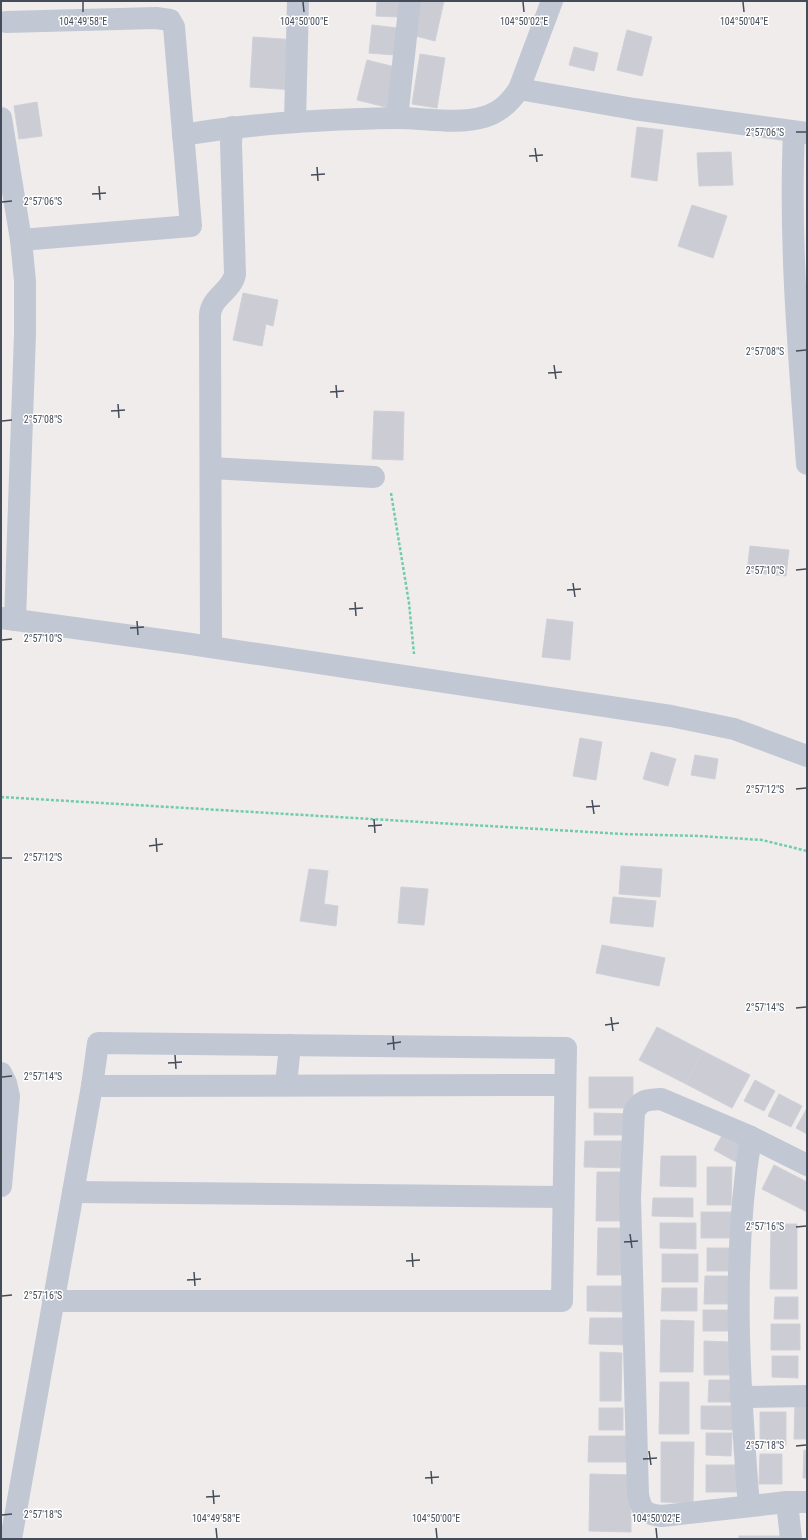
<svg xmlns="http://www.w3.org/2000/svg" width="808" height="1540" font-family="'Roboto Condensed',sans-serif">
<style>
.building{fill:#cbccd4;stroke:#cfd0d8}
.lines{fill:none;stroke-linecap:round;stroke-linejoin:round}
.path{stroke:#70ccad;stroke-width:2.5;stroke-dasharray:3 2;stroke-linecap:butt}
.minor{stroke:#c1c8d4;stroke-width:22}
.ticks{fill:none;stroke:#444c59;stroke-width:1.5}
.ticks-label{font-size:10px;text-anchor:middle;fill:#444c59;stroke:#fff;stroke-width:3;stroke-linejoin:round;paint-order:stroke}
</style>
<rect width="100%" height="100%" fill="#efeceb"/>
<g class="building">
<path d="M377,1H400L399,17L376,16Z"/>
<path d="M420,1H444L435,41L412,35Z"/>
<path d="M372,25L398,28L395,55L369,53Z"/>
<path d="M627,30L652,37L642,76L617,70Z"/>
<path d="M253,37L297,40L294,90L250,87Z"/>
<path d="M574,47L598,53L594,71L569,65Z"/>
<path d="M420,54L445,58L437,108L412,104Z"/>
<path d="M367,60L399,68L390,108L357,100Z"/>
<path d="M37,102L42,136L19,139L14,106Z"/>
<path d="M637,127L663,130L657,181L631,177Z"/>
<path d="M731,152L733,185L699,186L697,153Z"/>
<path d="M692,205L727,216L713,258L678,246Z"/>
<path d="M243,293L278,300L273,326L266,324L262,346L233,340Z"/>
<path d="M374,411L404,412L403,460L372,459Z"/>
<path d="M750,546L789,550L786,576L747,572Z"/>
<path d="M547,619L573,622L570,660L542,657Z"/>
<path d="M580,738L602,742L596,780L573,776Z"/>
<path d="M651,752L676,759L668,786L643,779Z"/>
<path d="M695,755L718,759L715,779L691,775Z"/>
<path d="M621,866L662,869L660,897L619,894Z"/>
<path d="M309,869L328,871L324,904L338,906L336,926L300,921Z"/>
<path d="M401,887L428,889L424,925L398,923Z"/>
<path d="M613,897L656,901L653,927L610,923Z"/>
<path d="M602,945L665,958L659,986L596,973Z"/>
<path d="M657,1027L703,1051L686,1084L639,1060Z"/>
<path d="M703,1051L750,1075L732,1108L686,1084Z"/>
<rect x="589" y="1077" width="44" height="31"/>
<path d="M755,1080L775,1091L764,1111L744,1101Z"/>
<path d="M779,1094L802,1106L791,1127L768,1116Z"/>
<path d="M807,1108V1134L796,1128Z"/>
<path d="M594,1113L632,1114V1135H594Z"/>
<path d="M725,1130L749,1142L738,1163L714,1150Z"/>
<path d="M585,1141H630L629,1168L584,1167Z"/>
<path d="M661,1156H696V1187L660,1186Z"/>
<path d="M774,1165L807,1182V1212L762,1189Z"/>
<path d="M707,1167H732L731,1205H707Z"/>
<path d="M597,1172H622L621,1221H596Z"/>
<path d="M653,1198H693V1217L652,1216Z"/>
<rect x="701" y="1212" width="36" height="26"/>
<path d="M660,1223H696V1249L660,1248Z"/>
<path d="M771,1224H797V1289H770Z"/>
<path d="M598,1228H626V1275H597Z"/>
<rect x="707" y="1248" width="25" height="23"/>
<rect x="662" y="1254" width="36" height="28"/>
<path d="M705,1276H738V1304H704Z"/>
<path d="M587,1286H630V1312L587,1311Z"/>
<path d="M662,1288H697V1311H661Z"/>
<path d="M775,1297H798V1319H774Z"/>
<rect x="703" y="1310" width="26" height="21"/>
<path d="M590,1318H630V1345L589,1344Z"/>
<path d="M661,1320L694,1321L693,1372H660Z"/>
<rect x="771" y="1324" width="29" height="26"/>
<path d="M704,1341L731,1342L730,1375H704Z"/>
<path d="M600,1352L622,1353L621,1401H600Z"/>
<path d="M772,1356H798V1378L772,1377Z"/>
<path d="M709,1380H734V1402H708Z"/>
<path d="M660,1382H689V1434H659Z"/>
<path d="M795,1405H807V1439H794Z"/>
<path d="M701,1406H739V1430L701,1429Z"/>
<rect x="599" y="1408" width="24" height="22"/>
<path d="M760,1412H786V1445L760,1444Z"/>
<path d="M706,1433H732L731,1456L706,1455Z"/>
<path d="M589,1436H631V1462H588Z"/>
<path d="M661,1442H694L693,1503L661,1502Z"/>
<path d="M804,1450L807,1451V1478H803Z"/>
<path d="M760,1454H782V1484H759Z"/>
<rect x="706" y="1465" width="33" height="27"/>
<path d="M590,1474L631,1475V1532L589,1531Z"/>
<rect x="739" y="1536" width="42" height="3"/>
</g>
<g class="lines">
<g class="path">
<path d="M391,493L409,603L414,654"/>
<path d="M1,797L623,834L700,836L762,840L807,851"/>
</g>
<g class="minor">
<path d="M6,22L156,18L170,20L174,27L191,226L21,240"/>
<path d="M519,89L634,109L807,133"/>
<path d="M1,118L21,240L25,281V334L15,620"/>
<path d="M397,118L410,1"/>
<path d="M295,121L298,1"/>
<path d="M794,132C789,243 799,353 807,464"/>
<path d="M183,135C254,123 325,119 397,118C425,118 457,125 484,117C500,112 510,103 519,89L552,1"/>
<path d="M211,468L374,477"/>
<path d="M1,618L184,643L671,716L734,729L807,756"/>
<path d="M211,647L210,315C211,297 232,291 235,274L231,144L232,127"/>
<path d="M1,1073L6,1083L9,1096L1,1186"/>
<path d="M286,1085L290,1045"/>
<path d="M92,1086L565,1085"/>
<path d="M73,1192L562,1197"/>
<path d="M740,1397L807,1396"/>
<path d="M787,1502H807"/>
<path d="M749,1506C739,1384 731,1259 751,1137"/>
<path d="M11,1539L92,1086L98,1043L566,1048L562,1301H53"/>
<path d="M791,1539L787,1502L662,1516C645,1514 642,1512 638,1495L630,1197L634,1112C641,1099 647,1100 661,1099L751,1137L807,1165"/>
</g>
</g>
<path class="ticks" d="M83,2V12M303,2L304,12M523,2L524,12M743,2L744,12M796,132H806M535,148L537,162M529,156L543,155M317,167L318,181M311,175L325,174M99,186L100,200M92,194L106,193M2,202L12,201M796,351L806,350M554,365L556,379M548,373L562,372M336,385L337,398M330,392L344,391M118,404L119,418M111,411L125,410M2,421L12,420M796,570L806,569M573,583L575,597M567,590L581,589M355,602L356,616M349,609L363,608M137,621L138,635M130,628L144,627M2,640L12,639M796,789L806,788M592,800L594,814M586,807L600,806M374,819L375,833M368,826L382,825M156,838L157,852M149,846L163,844M2,858H12M796,1008L806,1007M611,1017L613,1031M605,1025L619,1023M393,1036L394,1050M387,1044L401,1042M175,1055L176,1069M168,1063L182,1062M2,1077L12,1076M796,1227L806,1226M630,1234L632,1248M624,1242L638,1241M412,1253L413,1267M406,1261L420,1260M194,1272L195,1286M187,1280L201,1279M2,1296L12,1295M796,1446L806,1445M649,1451L651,1465M643,1459L657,1458M431,1471L432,1484M425,1478L439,1477M213,1490L214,1504M206,1497L220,1496M2,1515L12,1514M216,1528L217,1538M436,1528L437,1538M656,1528L657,1538"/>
<g class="ticks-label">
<text x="83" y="25">104°49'58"E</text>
<text x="304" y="25">104°50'00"E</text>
<text x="524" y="25">104°50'02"E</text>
<text x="744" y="25">104°50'04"E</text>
<text x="765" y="136">2°57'06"S</text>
<text x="43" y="205">2°57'06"S</text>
<text x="765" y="355">2°57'08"S</text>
<text x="43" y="423">2°57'08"S</text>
<text x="765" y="574">2°57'10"S</text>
<text x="43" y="642">2°57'10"S</text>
<text x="765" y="793">2°57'12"S</text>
<text x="43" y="861">2°57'12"S</text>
<text x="765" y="1011">2°57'14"S</text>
<text x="43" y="1080">2°57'14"S</text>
<text x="765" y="1230">2°57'16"S</text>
<text x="43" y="1299">2°57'16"S</text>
<text x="765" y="1449">2°57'18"S</text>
<text x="43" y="1518">2°57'18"S</text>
<text x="216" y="1522">104°49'58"E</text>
<text x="436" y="1522">104°50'00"E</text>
<text x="656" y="1522">104°50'02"E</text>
</g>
<rect width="808" height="1540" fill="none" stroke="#444c59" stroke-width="4"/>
</svg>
